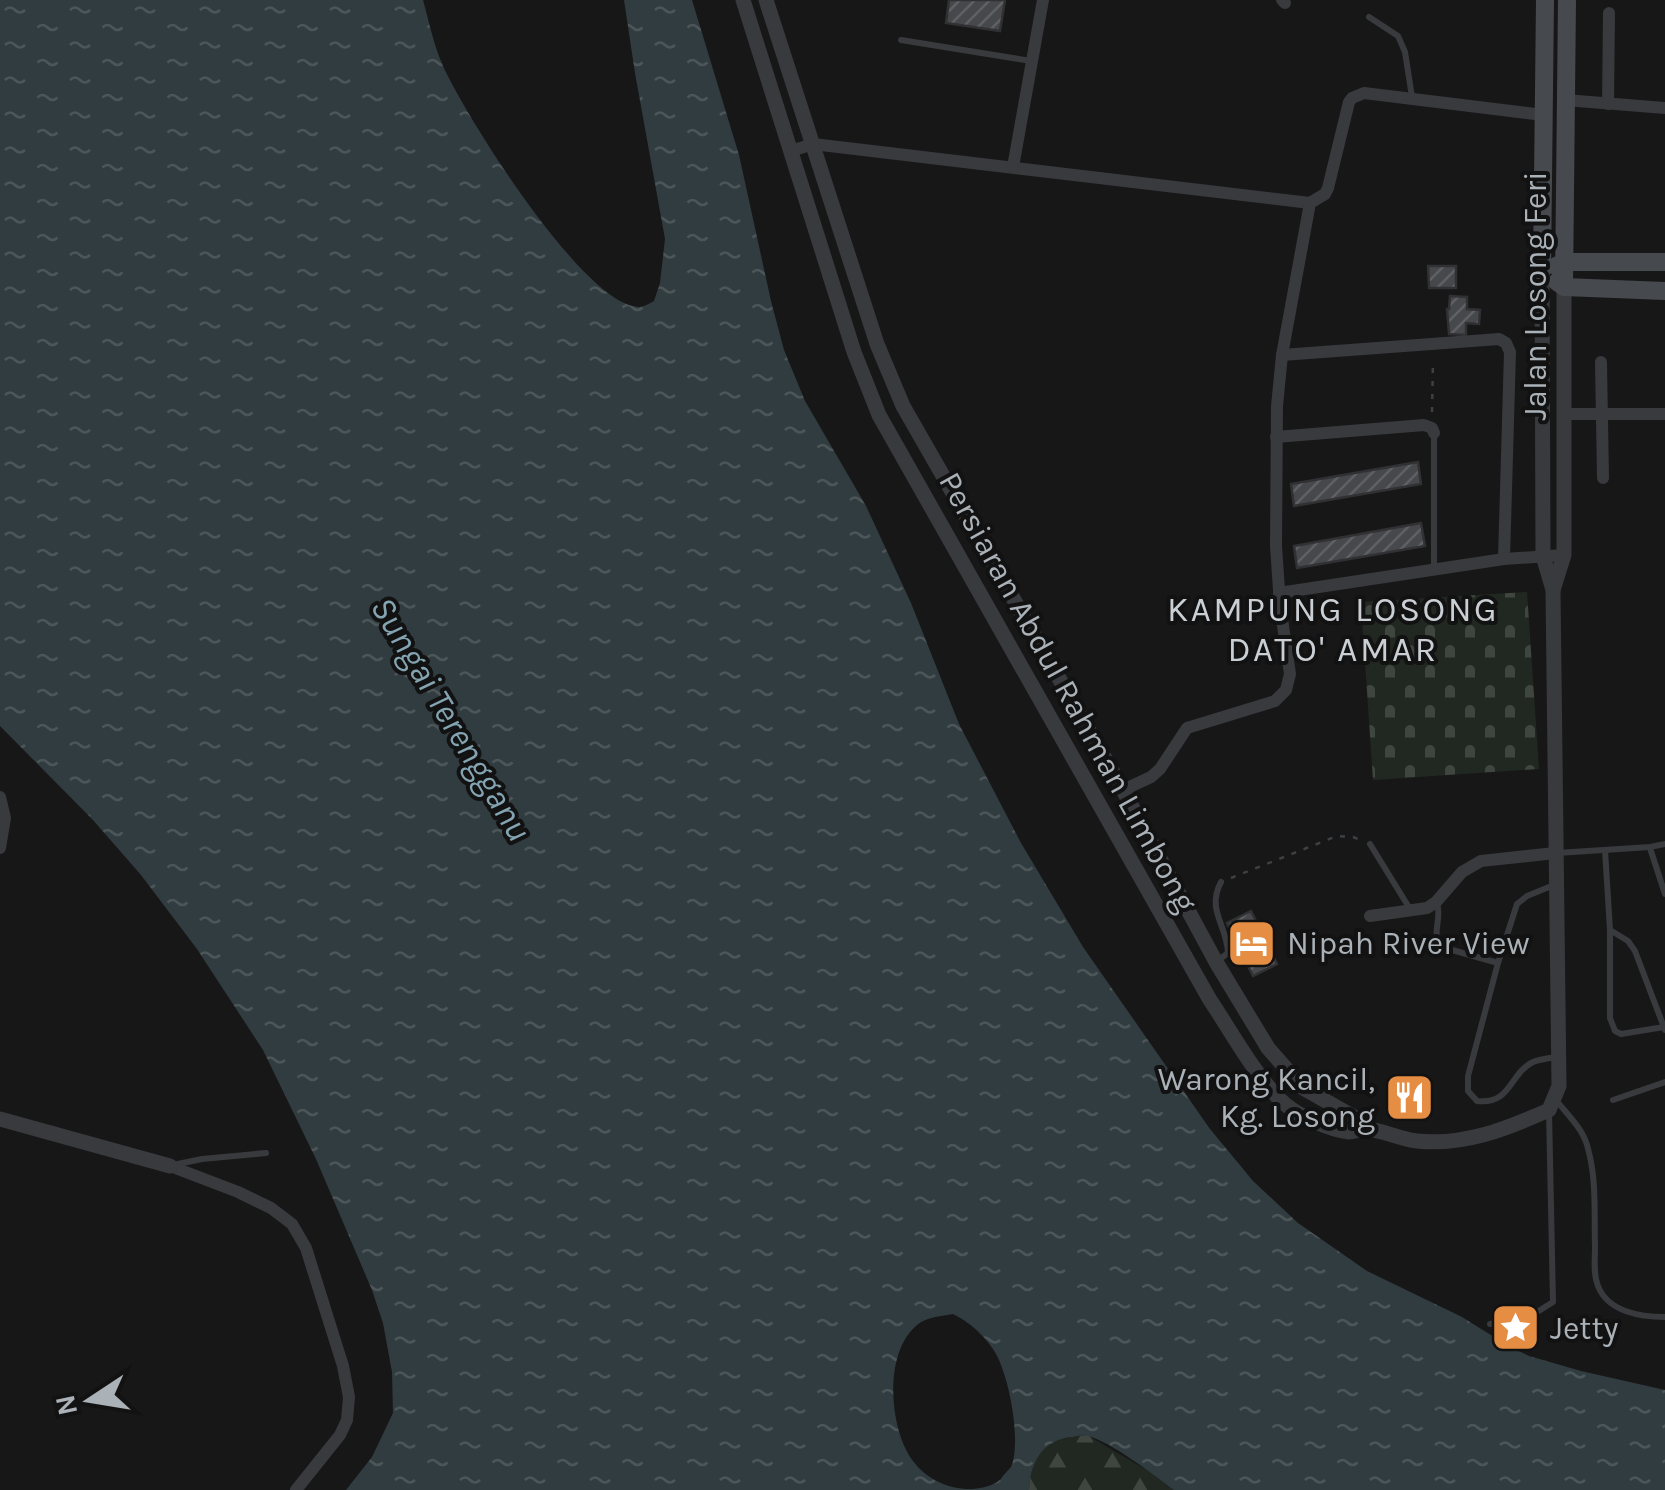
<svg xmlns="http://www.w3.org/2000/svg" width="1665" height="1490" font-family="Karla,sans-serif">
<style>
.forest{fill:url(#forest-firs)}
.cemetery{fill:url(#cemetery-stones)}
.water{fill:url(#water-ripples);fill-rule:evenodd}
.building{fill:url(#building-hatch);stroke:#313134;stroke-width:2.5}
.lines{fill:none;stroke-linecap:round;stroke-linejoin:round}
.path{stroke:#3e4144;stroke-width:2.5;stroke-dasharray:5 8;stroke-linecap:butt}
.service{stroke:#383a3d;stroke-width:6}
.minor{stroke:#383a3d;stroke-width:12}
.tertiary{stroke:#383a3d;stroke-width:15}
.secondary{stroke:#46494d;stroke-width:18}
.labels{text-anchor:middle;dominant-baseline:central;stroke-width:8;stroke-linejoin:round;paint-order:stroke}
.street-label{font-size:32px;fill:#aab1b7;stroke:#121213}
.poi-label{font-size:32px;fill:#aab1b7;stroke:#121213;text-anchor:start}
.neighbourhood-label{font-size:35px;letter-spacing:2.5px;fill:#cacfd4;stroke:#121213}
.water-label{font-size:35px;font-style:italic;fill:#83a4b0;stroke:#121213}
</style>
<defs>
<pattern id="forest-firs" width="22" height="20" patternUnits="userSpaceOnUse" patternTransform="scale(2.5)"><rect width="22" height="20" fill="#212821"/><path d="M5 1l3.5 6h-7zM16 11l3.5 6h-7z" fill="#3f453f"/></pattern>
<pattern id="cemetery-stones" width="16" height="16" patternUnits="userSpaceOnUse" patternTransform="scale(2.5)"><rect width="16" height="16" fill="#212821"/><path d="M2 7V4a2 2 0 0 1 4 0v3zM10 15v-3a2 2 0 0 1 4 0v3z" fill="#3f453f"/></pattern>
<pattern id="water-ripples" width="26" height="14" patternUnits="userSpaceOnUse" patternTransform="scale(2.5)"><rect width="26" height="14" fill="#313c40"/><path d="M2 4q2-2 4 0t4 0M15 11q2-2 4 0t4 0" fill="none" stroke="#4c5659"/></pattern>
<pattern id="building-hatch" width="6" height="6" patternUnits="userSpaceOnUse" patternTransform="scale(2.5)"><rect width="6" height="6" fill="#46484b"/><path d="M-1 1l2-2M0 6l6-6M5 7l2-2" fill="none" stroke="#5e6063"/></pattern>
</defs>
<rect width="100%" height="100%" fill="#171718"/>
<path class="forest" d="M1087,1435L1150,1472L1174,1490H1029C1030,1447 1048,1439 1087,1435Z"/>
<path class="cemetery" d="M1527,592L1539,769L1373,780L1361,602Z"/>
<path class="water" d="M0,0H423C429,22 434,46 443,66C465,115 585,308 640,307C643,307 651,303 654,301L660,283L665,239L635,73L624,0H692L739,155L771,301L784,350L805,401L866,506L911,603L959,724L1021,843L1083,947L1210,1129L1253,1181L1298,1223L1367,1271L1462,1317L1510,1347L1529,1356L1581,1371L1665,1390V1490H1174C1155,1476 1110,1441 1088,1436C1085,1435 1076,1436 1073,1437C1043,1439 1030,1462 1029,1490H346L372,1457L393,1413L392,1372L383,1323L372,1290L316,1159L263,1050L197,949L141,875L93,820L0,726ZM953,1314C968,1321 983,1334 993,1349C1009,1372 1022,1442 1011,1467C1010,1468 1001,1478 1001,1479C993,1486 983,1488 973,1489C950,1490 927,1480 913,1461C889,1429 883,1353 917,1325C926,1317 942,1316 953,1314Z"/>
<g class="building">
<path d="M949,0H1005L1000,31L946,23Z"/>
<path d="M1428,266H1456V288H1429Z"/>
<path d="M1450,296L1467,297V309L1480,310L1479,324L1466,323V335L1449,334L1447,309H1449Z"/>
<path d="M1418,462L1421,484L1294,506L1291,484Z"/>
<path d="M1421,523L1425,546L1297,568L1294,546Z"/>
<path d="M1251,911L1277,964L1253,976L1227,923Z"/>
<path d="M1401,1083L1426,1091L1421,1113L1393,1104Z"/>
</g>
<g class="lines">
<g class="path">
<path d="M1432,412L1433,360"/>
<path d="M1231,878L1337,836L1353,837L1360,840"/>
</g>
<g class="service">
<path d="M1369,17L1398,36L1405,52L1412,97"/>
<path d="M901,40L1031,61"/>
<path d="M1434,435V567"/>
<path d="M1370,844L1410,909"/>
<path d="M1650,848L1665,894"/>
<path d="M1605,850L1610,930L1628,941L1635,951L1665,1030"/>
<path d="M1557,853L1650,847L1665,844"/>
<path d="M1554,885L1527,896L1517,904L1498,963L1468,1076V1091L1477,1101C1511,1105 1509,1074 1533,1062C1540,1059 1549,1058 1557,1057"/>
<path d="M1437,904C1443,920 1428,937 1445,948L1498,963"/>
<path d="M1610,931V1018L1615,1031L1621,1034L1664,1027"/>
<path d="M1217,961L1228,953C1227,925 1206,910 1221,882"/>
<path d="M1556,1100C1567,1114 1582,1128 1587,1145C1597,1178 1594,1213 1595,1247C1595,1260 1593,1274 1598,1286C1608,1312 1641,1317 1665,1317"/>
<path d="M1613,1100L1665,1082"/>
<path d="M173,1165L202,1159L266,1153"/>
<path d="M1490,1324L1534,1314L1553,1302L1549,1111"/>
</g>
<g class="minor">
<path d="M1282,0L1285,3"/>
<path d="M1565,100L1665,108"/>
<path d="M1608,104L1609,13"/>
<path d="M791,151L813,144L1310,203L1325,194L1328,188L1349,102L1352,98L1364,93L1543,115"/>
<path d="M1013,167L1043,0"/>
<path d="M1282,355L1499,339L1506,343L1510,352L1504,559"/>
<path d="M1601,362L1603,478"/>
<path d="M1564,414H1665"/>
<path d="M1276,437L1424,425L1432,428L1434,433"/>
<path d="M1279,593L1504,559L1564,555"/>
<path d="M1123,790L1151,777L1160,769L1187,728L1275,701L1286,690L1290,674L1280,605L1276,546L1277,406L1282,355L1310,203"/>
<path d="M0,797L5,818L0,848"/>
<path d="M1370,916L1427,908L1436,902L1462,872L1481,861L1555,853"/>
<path d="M170,1166L238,1192L271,1208L292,1224L306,1248L343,1366L349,1397L347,1420L340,1435L296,1490"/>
</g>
<g class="tertiary">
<path d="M743,0L854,352L879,415L1210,1000C1231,1031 1258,1081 1286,1105C1299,1116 1332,1131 1349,1132C1354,1132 1359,1129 1364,1129C1381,1129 1399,1139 1417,1141C1464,1146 1506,1129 1549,1110L1559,1086L1553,590L1543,556L1542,271"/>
<path d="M766,0L877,344L903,406L1123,790L1216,962L1268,1048L1303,1088L1354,1117L1366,1129"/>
<path d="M1553,590L1564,555V287"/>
<path d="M0,1119L170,1166"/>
</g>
<g class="secondary">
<path d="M1556,266L1565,262H1665"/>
<path d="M1542,271L1545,0"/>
<path d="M1557,282L1564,287L1665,291"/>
<path d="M1564,287L1567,0"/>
</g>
</g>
<defs>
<symbol id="hotel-square" viewBox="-11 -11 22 22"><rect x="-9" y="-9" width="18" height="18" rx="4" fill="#e48d43" stroke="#121213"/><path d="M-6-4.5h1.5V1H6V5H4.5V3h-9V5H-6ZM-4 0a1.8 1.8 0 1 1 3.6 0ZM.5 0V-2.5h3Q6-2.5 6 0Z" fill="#fff"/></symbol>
<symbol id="restaurant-square" viewBox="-11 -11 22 22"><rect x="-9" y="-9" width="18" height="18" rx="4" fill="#e48d43" stroke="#121213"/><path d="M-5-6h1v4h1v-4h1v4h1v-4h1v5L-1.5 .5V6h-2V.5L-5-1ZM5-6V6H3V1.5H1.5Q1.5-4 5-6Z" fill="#fff"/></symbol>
<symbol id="sight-square" viewBox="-11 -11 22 22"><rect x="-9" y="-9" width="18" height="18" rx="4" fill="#e48d43" stroke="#121213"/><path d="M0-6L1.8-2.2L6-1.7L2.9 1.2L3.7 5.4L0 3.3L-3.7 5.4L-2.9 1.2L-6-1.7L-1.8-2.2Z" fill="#fff"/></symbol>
</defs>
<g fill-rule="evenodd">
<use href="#hotel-square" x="1224" y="916" width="55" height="55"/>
<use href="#restaurant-square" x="1382" y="1070" width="55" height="55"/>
<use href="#sight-square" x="1488" y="1300" width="55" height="55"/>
</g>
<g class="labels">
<g class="street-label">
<text transform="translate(1535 296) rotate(-90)">Jalan Losong Feri</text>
<text transform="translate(1068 692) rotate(61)">Persiaran Abdul Rahman Limbong</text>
</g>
<g class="poi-label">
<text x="1287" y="943">Nipah River View</text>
<text x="1375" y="1079" text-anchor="end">Warong Kancil,<tspan x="1375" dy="37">Kg. Losong</tspan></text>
<text x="1550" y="1328">Jetty</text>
</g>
<g class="neighbourhood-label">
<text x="1333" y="609">KAMPUNG LOSONG<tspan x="1333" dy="40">DATO' AMAR</tspan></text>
</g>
<g class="water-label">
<text transform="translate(451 719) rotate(59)">Sungai Terengganu</text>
</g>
</g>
<g transform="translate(90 1400) rotate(258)" stroke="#121213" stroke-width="8" paint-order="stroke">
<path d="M0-8L18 38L0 25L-18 38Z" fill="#aab1b7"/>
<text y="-15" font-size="28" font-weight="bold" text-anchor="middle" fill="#aab1b7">N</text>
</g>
</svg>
